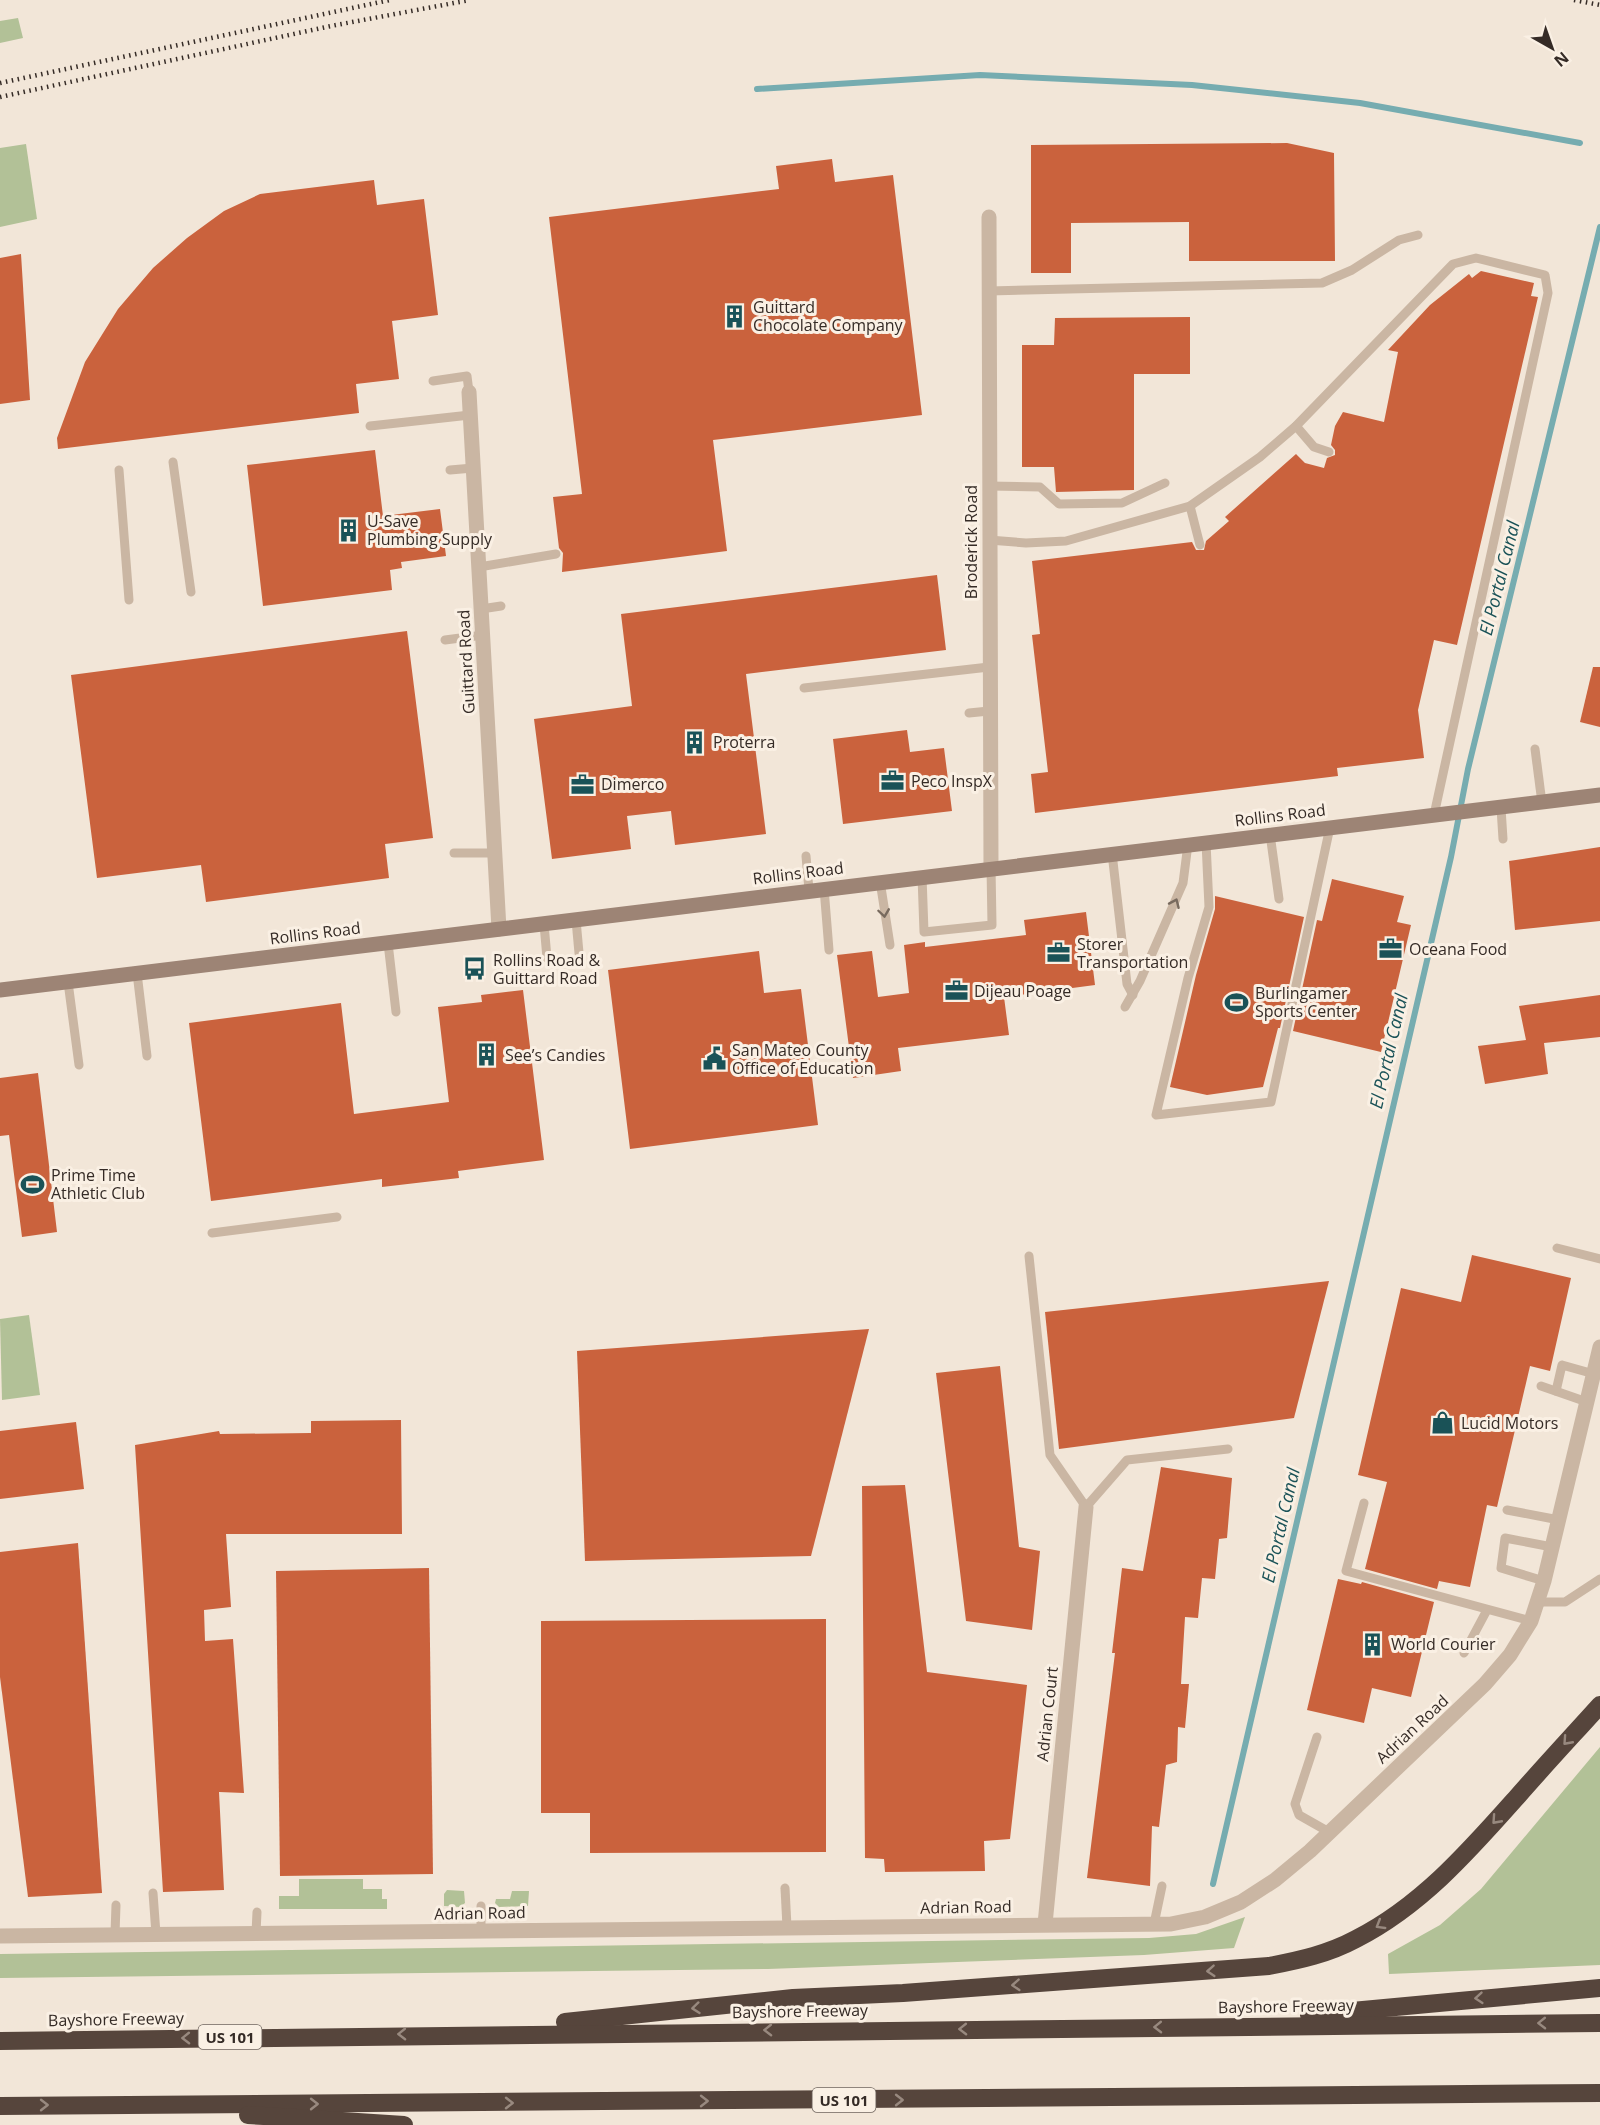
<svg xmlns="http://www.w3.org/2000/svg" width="1600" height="2125" font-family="'Open Sans',sans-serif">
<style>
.green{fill:#b2c197}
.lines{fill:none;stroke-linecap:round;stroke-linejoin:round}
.stream{stroke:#76acb0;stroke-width:6}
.building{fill:#ca623d}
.lane{stroke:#cab6a3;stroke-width:9}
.street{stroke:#cab6a3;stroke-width:15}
.secondary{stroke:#9d8475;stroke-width:15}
.highway{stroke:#56453c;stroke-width:18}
.rail{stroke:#352b26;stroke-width:4.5;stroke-dasharray:1.5 4.5;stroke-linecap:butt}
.oneway{stroke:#786a5e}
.oneway2{stroke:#98897f}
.labels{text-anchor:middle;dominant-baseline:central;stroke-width:6;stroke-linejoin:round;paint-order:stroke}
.shield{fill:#faf0e4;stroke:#70665f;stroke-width:1.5}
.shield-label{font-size:15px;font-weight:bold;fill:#352b26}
.poi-label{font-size:16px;fill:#352b26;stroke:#faf0e4;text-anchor:start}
.street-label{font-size:16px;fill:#352b26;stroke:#faf0e4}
.water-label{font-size:18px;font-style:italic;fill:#1a5257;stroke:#faf0e4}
</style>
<rect width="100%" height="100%" fill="#f2e6d8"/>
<g class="green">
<path d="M18,18L23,38L0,43V21Z"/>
<path d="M26,144L37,219L0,227V148Z"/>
<path d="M29,1315L40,1395L2,1400L0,1319Z"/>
<path d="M1600,1747V1965L1389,1974L1388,1954L1440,1925L1481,1889Z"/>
<path d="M299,1879H363V1889H382V1899H387V1909H279V1896H299Z"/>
<path d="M447,1890L464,1891L465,1903L460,1907L444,1906V1894Z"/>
<path d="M512,1891H529L528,1906L499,1907L495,1903L496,1899H510Z"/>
<path d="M1245,1917L1234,1948L1144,1955L768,1969L0,1978V1954L1149,1938L1196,1934Z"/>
</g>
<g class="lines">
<g class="stream">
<path d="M757,89L980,75L1192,85L1360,103L1580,143"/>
<path d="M1213,1884L1451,857L1468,769L1600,227"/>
</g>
</g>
<g class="building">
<path d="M1287,143L1334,153L1335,261H1189V222L1071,223V273H1031V145Z"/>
<path d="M832,159L835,182L893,175L922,415L713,440L727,551L562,572L563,553L559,548L553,497L582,494L549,217L779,189L776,166Z"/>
<path d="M374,180L377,205L424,199L438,315L392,321L399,379L356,384L359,413L58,449L57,438L85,362L118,309L153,268L187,238L224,211L260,194Z"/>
<path d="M21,254L30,400L0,404V258Z"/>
<path d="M1481,271L1534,283L1531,296L1538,297L1457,645L1434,640L1418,710L1424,758L1337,768L1338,776L1035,813L1031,774L1048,772L1032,635L1040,634L1032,561L1192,542L1196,550H1204L1206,541L1229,521L1225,517L1296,454L1305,463L1324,468L1327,458L1335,455V450L1331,445L1335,426L1343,412L1384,422L1398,352L1388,350L1430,305L1469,274L1472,278Z"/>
<path d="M1190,317V374H1134V490L1056,492L1054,467H1022V345H1054L1055,318Z"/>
<path d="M375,450L383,516L440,509L446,556L401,562L402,568L390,570L392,590L263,606L247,465Z"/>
<path d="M937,575L946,650L746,674L766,834L675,845L671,811L627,816L631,849L552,859L534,719L632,706L621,614Z"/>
<path d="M407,631L433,838L385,844L389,878L206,902L201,865L97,878L71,675Z"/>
<path d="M1593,667H1600V727L1580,722Z"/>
<path d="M907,730L910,752L944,748L952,811L843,824L833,739Z"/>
<path d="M1600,847V921L1515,930L1509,861Z"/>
<path d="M1332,879L1404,896L1397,922L1411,925L1381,1052L1293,1031L1317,920L1322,921Z"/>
<path d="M1215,896L1304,917L1280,1028H1278L1263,1087L1207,1095L1170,1087L1196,975L1215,909Z"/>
<path d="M1086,912L1095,985L1004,997L1009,1035L898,1048L901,1071L853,1078L837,955L872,951L878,997L909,993L904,945L925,942V947L1026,935L1024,920Z"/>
<path d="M759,951L764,993L801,989L818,1125L630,1149L608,970Z"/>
<path d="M523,990L544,1160L458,1171L459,1178L382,1187V1179L211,1201L189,1023L341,1003L354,1114L449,1102L438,1007L482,1002L481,995Z"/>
<path d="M1600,995V1037L1544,1043L1548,1074L1485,1084L1478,1046L1526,1040L1519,1006Z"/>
<path d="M38,1073L57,1232L22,1237L9,1135L0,1136V1078Z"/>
<path d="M1472,1255L1571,1278L1550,1371L1530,1366L1497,1507L1487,1505L1470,1587L1439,1581L1437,1589L1365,1569L1387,1482L1358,1475L1401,1288L1461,1302Z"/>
<path d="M1329,1281L1294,1418L1059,1449L1045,1312Z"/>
<path d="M869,1329L811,1556L585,1561L577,1351Z"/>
<path d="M1000,1366L1019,1547L1040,1551L1032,1630L966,1621L936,1373Z"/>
<path d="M401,1420L402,1534H226L231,1607L204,1610L205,1641L233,1639L244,1793L219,1792L224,1890L163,1892L135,1445L219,1431L220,1434L311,1433V1421Z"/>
<path d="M76,1422L84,1489L0,1499V1431Z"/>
<path d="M1161,1467L1232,1478L1227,1538L1219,1539L1215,1579L1202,1578L1198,1618L1185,1617L1181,1684H1189L1185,1728L1178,1727L1177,1762L1166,1765L1159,1827L1152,1826L1150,1886L1087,1878L1115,1653H1112L1122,1568L1143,1571Z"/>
<path d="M905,1485L927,1672L1027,1685L1010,1839L984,1841L985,1871L885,1872L884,1859L865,1858L862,1486Z"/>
<path d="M78,1543L102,1893L28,1897L0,1677V1552Z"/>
<path d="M429,1568L433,1874L280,1876L276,1571Z"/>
<path d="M1338,1579L1361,1584L1362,1582L1434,1602L1411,1697L1372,1688L1364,1723L1307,1710Z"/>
<path d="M826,1619V1852L590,1853V1813H541V1621Z"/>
</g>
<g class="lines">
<g class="lane">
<path d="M989,291L1322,283L1352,270L1399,240L1418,235"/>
<path d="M433,381L467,376L469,392"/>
<path d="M370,426L470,415"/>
<path d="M1296,426L1314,447L1329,452"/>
<path d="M173,462L191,592"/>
<path d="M119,470L129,600"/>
<path d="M450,470L473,468"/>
<path d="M989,486L1040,487L1059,504L1122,503L1165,483"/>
<path d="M1190,506L1200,545"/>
<path d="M989,540L1026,543L1066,541L1190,506L1260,457L1296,426L1453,264L1476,258L1545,275L1548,293L1434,815"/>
<path d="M479,567L556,554"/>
<path d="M481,609L501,606"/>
<path d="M445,640L483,635"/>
<path d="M804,688L989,667"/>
<path d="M969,713L989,711"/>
<path d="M1535,749L1542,803"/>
<path d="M1501,808L1503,839"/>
<path d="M1270,834L1279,899"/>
<path d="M1206,842L1209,907L1188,978L1156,1115L1271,1102L1330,827"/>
<path d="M454,853H495"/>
<path d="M1112,853L1127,984L1133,995"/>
<path d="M806,856L809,890"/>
<path d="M922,876L924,932L992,925L991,867"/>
<path d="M880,881L890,945"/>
<path d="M824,888L829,950"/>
<path d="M576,920L579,953"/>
<path d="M544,924L547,958"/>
<path d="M388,943L396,1012"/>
<path d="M137,973L147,1056"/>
<path d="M68,982L79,1065"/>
<path d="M1125,1007L1140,981L1183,883L1188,844"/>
<path d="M212,1233L337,1217"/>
<path d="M1557,1248L1600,1259"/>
<path d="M1029,1256L1050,1455L1086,1507L1127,1460L1228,1449"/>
<path d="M1541,1386L1587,1402"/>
<path d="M1556,1391L1562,1365L1594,1374"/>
<path d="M1364,1503L1346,1571L1531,1621"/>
<path d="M1507,1510L1559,1520"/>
<path d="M1544,1581L1501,1568L1505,1538L1552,1547"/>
<path d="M1538,1602H1565L1600,1579"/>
<path d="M1464,1653L1487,1610"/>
<path d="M1317,1737L1295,1804L1299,1815L1329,1832"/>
<path d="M785,1888L787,1927"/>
<path d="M153,1893L156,1934"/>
<path d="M1154,1924L1162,1886"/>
<path d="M481,1931V1906"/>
<path d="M256,1933L257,1912"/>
<path d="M115,1934L116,1905"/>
</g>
<g class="street">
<path d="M989,217L991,867"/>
<path d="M469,392L499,929"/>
<path d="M1045,1924L1086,1507"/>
<path d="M0,1936L1171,1924L1205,1917L1241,1902L1275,1880L1310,1851L1485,1684L1510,1655L1531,1621L1544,1581L1600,1347"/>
</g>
<path class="secondary" d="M0,990L1600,795"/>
<g class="highway">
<path d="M1309,2015L1600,1988"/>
<path d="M565,2022L793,1998L903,1993L1269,1966C1300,1960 1328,1954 1356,1939C1421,1906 1469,1851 1517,1797C1544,1766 1572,1736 1600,1705"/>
<path d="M0,2041L1600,2023"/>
<path d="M0,2106L1600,2093"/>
<path d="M248,2115L404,2125"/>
</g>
<g class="rail">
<path d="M1574,0L1600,5"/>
<path d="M0,83L390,0"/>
<path d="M0,97L331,26L470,0"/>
</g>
</g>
<defs><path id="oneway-chevron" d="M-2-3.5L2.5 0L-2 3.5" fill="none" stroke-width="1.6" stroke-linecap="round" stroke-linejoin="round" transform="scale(1.5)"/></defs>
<g class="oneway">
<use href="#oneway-chevron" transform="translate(1175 903) rotate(-66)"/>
<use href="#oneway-chevron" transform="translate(884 913) rotate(82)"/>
</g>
<g class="oneway2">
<use href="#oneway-chevron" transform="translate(1567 1741) rotate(132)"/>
<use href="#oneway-chevron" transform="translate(1496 1820) rotate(132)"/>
<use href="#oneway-chevron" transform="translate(1380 1925) rotate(149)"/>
<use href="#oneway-chevron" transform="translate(1211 1971) rotate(176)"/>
<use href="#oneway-chevron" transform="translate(1016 1985) rotate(176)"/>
<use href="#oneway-chevron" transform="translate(1479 1998) rotate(175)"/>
<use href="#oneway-chevron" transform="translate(696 2008) rotate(174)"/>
<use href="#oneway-chevron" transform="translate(1542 2023) rotate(179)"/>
<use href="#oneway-chevron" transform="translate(1158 2027) rotate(179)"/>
<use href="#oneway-chevron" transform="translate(963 2029) rotate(179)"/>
<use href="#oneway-chevron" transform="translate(768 2030) rotate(179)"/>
<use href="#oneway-chevron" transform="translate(402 2034) rotate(179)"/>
<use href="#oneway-chevron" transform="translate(186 2038) rotate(179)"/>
<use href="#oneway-chevron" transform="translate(899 2100)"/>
<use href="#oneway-chevron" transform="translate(704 2101)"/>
<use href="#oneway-chevron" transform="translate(509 2103)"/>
<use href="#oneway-chevron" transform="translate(314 2104)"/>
<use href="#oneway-chevron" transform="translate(44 2105)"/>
</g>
<defs>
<symbol id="building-bare" viewBox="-9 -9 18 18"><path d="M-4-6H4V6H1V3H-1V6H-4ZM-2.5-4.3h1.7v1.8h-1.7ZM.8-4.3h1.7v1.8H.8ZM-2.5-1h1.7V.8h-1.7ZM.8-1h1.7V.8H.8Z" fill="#1a5257" stroke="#faf0e4" stroke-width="2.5" paint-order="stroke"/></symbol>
<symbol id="office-bare" viewBox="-9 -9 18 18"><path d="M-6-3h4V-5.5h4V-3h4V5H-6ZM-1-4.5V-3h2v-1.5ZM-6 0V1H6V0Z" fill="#1a5257" stroke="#faf0e4" stroke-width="2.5" paint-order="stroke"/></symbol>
<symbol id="bus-bare" viewBox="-9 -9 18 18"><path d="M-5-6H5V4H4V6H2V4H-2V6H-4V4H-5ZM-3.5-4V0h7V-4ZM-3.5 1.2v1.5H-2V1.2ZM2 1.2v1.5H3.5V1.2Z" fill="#1a5257" stroke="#faf0e4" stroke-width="2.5" paint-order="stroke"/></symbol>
<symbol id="stadium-bare" viewBox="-9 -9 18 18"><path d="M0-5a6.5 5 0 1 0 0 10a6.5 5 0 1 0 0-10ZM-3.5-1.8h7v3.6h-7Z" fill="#1a5257" stroke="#faf0e4" stroke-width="2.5" paint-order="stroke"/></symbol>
<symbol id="civic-bare" viewBox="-9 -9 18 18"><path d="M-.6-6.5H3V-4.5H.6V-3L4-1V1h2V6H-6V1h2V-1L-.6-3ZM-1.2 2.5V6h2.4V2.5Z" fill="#1a5257" stroke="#faf0e4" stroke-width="2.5" paint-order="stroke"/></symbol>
<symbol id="shop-bare" viewBox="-9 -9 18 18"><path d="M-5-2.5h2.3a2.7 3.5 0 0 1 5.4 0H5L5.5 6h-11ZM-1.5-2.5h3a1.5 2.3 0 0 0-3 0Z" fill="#1a5257" stroke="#faf0e4" stroke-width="2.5" paint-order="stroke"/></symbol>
</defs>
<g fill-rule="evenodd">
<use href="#building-bare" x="718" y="300" width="33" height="33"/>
<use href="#building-bare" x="332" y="514" width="33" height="33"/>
<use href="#building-bare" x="678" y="726" width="33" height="33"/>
<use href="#office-bare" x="876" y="764" width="33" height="33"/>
<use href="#office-bare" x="566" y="768" width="33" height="33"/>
<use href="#office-bare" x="1374" y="932" width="33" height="33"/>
<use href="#office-bare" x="1042" y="936" width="33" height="33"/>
<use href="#bus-bare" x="458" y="952" width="33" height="33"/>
<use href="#office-bare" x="940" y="974" width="33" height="33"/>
<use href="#stadium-bare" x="1220" y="986" width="33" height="33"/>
<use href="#building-bare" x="470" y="1038" width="33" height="33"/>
<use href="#civic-bare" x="698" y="1042" width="33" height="33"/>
<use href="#stadium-bare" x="16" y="1168" width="33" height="33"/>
<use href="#shop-bare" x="1426" y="1406" width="33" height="33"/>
<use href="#building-bare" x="1356" y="1628" width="33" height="33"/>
</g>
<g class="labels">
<g class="shield">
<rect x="198.5" y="2025" width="63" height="24" rx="4.5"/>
<rect x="812.5" y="2088" width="63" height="24" rx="4.5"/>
</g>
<g class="shield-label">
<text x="230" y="2037">US 101</text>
<text x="844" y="2100">US 101</text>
</g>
<g class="poi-label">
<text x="753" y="307">Guittard<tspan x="753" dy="18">Chocolate Company</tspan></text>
<text x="367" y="521">U-Save<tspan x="367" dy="18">Plumbing Supply</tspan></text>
<text x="713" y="742">Proterra</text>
<text x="911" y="781">Peco InspX</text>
<text x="601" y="784">Dimerco</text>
<text x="1077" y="944">Storer<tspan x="1077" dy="18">Transportation</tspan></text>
<text x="1409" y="949">Oceana Food</text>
<text x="493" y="960">Rollins Road &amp;<tspan x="493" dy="18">Guittard Road</tspan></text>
<text x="974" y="991">Dijeau Poage</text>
<text x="1255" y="993">Burlingamer<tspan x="1255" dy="18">Sports Center</tspan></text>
<text x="732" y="1050">San Mateo County<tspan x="732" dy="18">Office of Education</tspan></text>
<text x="505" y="1055">See’s Candies</text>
<text x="51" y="1175">Prime Time<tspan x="51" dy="18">Athletic Club</tspan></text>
<text x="1461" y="1423">Lucid Motors</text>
<text x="1391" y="1644">World Courier</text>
</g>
<g class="street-label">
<text transform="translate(971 542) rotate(-90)">Broderick Road</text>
<text transform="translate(466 662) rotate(-93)">Guittard Road</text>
<text transform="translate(1280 815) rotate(-7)">Rollins Road</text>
<text transform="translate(798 873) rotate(-7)">Rollins Road</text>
<text transform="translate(315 933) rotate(-7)">Rollins Road</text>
<text transform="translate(1047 1714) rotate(-84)">Adrian Court</text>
<text transform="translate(1412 1729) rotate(-43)">Adrian Road</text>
<text transform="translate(966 1907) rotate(-1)">Adrian Road</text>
<text transform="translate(480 1913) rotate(-1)">Adrian Road</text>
<text transform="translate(1286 2006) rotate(-1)">Bayshore Freeway</text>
<text transform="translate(800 2011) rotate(-1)">Bayshore Freeway</text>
<text transform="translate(116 2019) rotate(-1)">Bayshore Freeway</text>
</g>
<g class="water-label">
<text transform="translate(1499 578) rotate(-76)">El Portal Canal</text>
<text transform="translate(1388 1051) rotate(-77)">El Portal Canal</text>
<text transform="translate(1280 1525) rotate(-77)">El Portal Canal</text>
</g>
</g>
<g transform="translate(1552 48) rotate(140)" stroke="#faf0e4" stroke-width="4.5" paint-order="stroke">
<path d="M0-4.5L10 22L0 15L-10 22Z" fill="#352b26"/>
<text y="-9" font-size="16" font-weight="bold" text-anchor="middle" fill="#352b26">N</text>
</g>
</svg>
